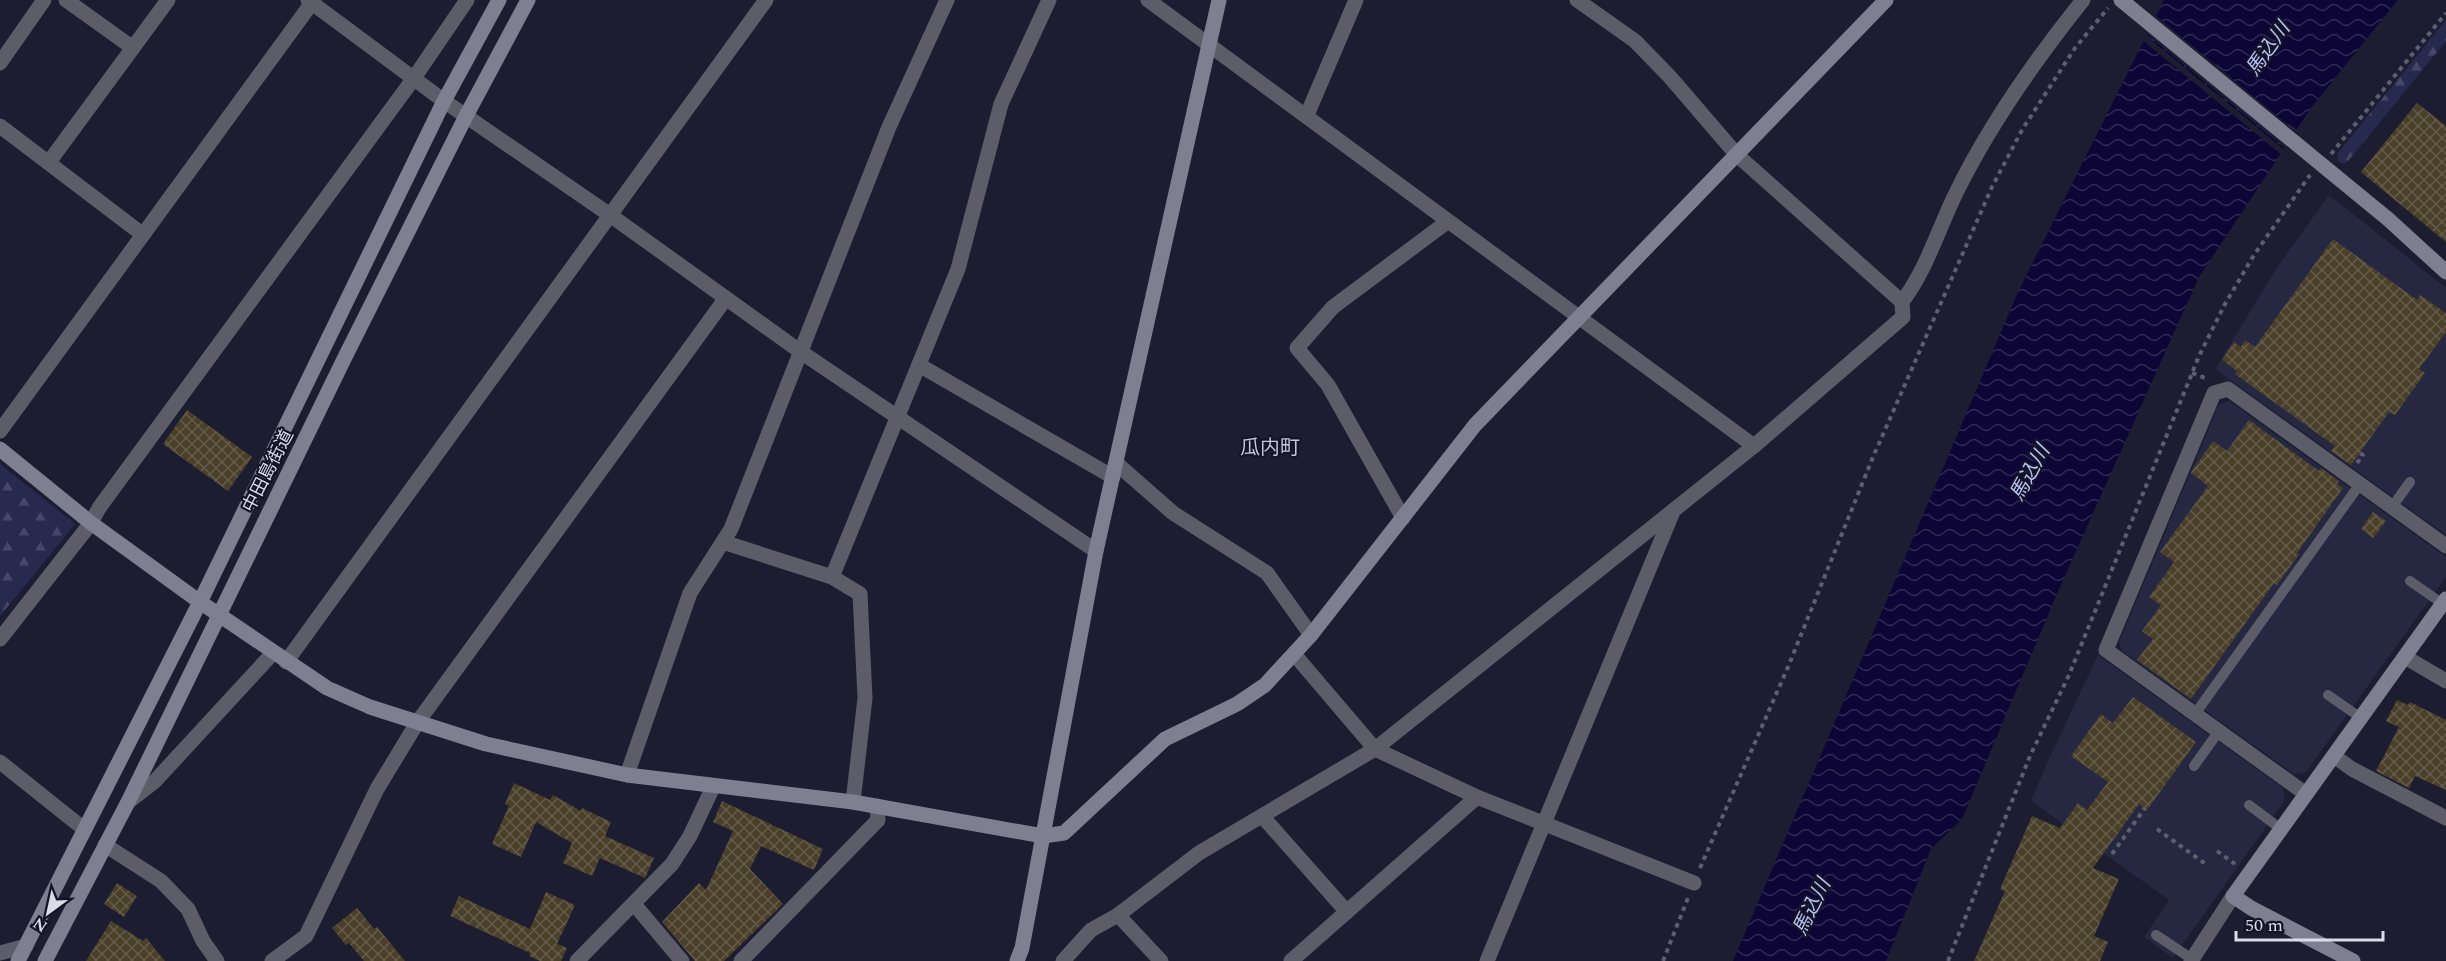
<svg xmlns="http://www.w3.org/2000/svg" width="2446" height="961" font-family="Spectral,'Noto Sans JP',serif">
<style>
.built{fill:#252840}
.forest{fill:url(#forest-firs)}
.water{fill:url(#water-waves)}
.pier{fill:#1c1d31}
.building{fill:url(#building-cross-hatch)}
.lines{fill:none;stroke-linecap:round;stroke-linejoin:round}
.path{stroke:#5d5f71;stroke-width:4;stroke-dasharray:4.5 4.5;stroke-linecap:butt}
.lane{stroke:#5c5d68;stroke-width:10}
.street{stroke:#5c5d68;stroke-width:15}
.secondary{stroke:#7e8091;stroke-width:15}
.labels{text-anchor:middle;dominant-baseline:central;stroke-width:4.5;stroke-linejoin:round;paint-order:stroke}
.street-label{font-size:18px;fill:#dadcea;stroke:#131427}
.water-label{font-size:20px;font-style:italic;fill:#bac1f4;stroke:#131427}
.neighbourhood-label{font-size:20px;fill:#c1c5df;stroke:#131427}
</style>
<defs>
<pattern id="forest-firs" width="22" height="20" patternUnits="userSpaceOnUse" patternTransform="scale(1.5)"><rect width="22" height="20" fill="#27294f"/><path d="M5 1l3.5 6h-7zM16 11l3.5 6h-7z" fill="#464768"/></pattern>
<pattern id="water-waves" width="16" height="10" patternUnits="userSpaceOnUse" patternTransform="scale(1.5)"><rect width="16" height="10" fill="#0c0536"/><path d="M0 5q4-4 8 0t8 0" fill="none" stroke="#2f2953"/></pattern>
<pattern id="building-cross-hatch" width="8" height="8" patternUnits="userSpaceOnUse" patternTransform="scale(1.5)"><rect width="8" height="8" fill="#4a402a"/><path d="M0 0l8 8M0 8l8-8" fill="none" stroke="#645b49"/></pattern>
</defs>
<rect width="100%" height="100%" fill="#1c1d31"/>
<g class="built">
<path d="M2329,195L2446,288V535L2215,369L2276,269Z"/>
<path d="M2229,401L2446,557V577L2306,772L2294,774L2122,651L2119,642L2219,404Z"/>
<path d="M2098,655L2283,788L2285,800L2173,958L2144,937L2169,900L2031,801L2047,763Z"/>
</g>
<g class="forest">
<path d="M2446,20V41L2349,160L2344,164L2339,162L2337,158L2338,153Z"/>
<path d="M0,464L75,524L0,616Z"/>
</g>
<path class="water" d="M2164,0H2398L2311,108L2199,277L2059,589L1962,819L1931,849L1886,961H1733L2018,292Z"/>
<g class="pier">
<path d="M2154,14L2298,133L2287,150L2144,32Z"/>
<path d="M2144,34L2286,151L2283,156L2141,39Z"/>
</g>
<g class="building">
<path d="M2417,103L2446,126V242L2361,172Z"/>
<path d="M2333,239L2417,300L2420,295L2446,313V332L2419,369L2425,373L2395,415L2389,412L2351,465L2331,451L2335,446L2235,374L2237,371L2222,360L2234,342L2241,347L2245,340L2255,347Z"/>
<path d="M187,410L252,457L228,491L163,444Z"/>
<path d="M2249,420L2319,471L2321,468L2339,481L2337,484L2343,488L2297,553L2299,554L2277,585L2274,583L2191,699L2137,660L2153,639L2142,631L2161,605L2149,597L2174,562L2160,552L2208,486L2191,473L2192,471L2213,441L2227,451Z"/>
<path d="M2373,512L2386,521L2373,538L2361,529Z"/>
<path d="M2133,697L2196,742L2147,810L2139,804L2093,868L2119,879L2094,936L2108,942L2100,961H1974L2005,891L2000,889L2032,816L2060,828L2078,803L2087,810L2108,782L2071,756L2101,714L2113,723Z"/>
<path d="M2397,700L2408,705L2410,702L2446,720V790L2415,776L2409,788L2376,771L2399,727L2386,721Z"/>
<path d="M514,783L550,800L553,795L581,811L582,808L611,822L605,836L654,858L645,878L600,858L592,876L563,863L572,843L536,822L521,857L492,844L509,806L505,804Z"/>
<path d="M722,801L823,849L814,870L761,846L750,869L783,904L724,961H695L662,922L699,883L706,890L733,831L713,822Z"/>
<path d="M117,883L137,896L124,917L104,904Z"/>
<path d="M546,892L575,905L557,944L567,948L561,961H540L529,956L530,953L450,916L459,896L530,929Z"/>
<path d="M357,908L374,929L377,927L405,961H364L349,943L346,945L332,928Z"/>
<path d="M111,921L143,941L146,938L165,961H86Z"/>
</g>
<g class="lines">
<g class="path">
<path d="M2331,154L2446,13"/>
<path d="M2192,373L2205,378"/>
<path d="M2357,463L2363,455L2360,453"/>
<path d="M2157,829L2207,865"/>
<path d="M2217,851L2235,864"/>
<path d="M2112,854L2145,808"/>
<path d="M1700,868L1788,667L1873,457L1992,187L2022,130L2075,48L2108,8"/>
<path d="M1663,961L1688,898"/>
<path d="M1948,961L2030,756L2069,675L2199,356L2225,304L2254,255L2310,175"/>
</g>
<g class="lane">
<path d="M2392,507L2410,482"/>
<path d="M2410,581L2443,604"/>
<path d="M2328,695L2361,718"/>
<path d="M2195,714L2360,484"/>
<path d="M2194,766L2219,731"/>
<path d="M2249,805L2281,829"/>
<path d="M2156,935L2192,959"/>
</g>
<g class="street">
<path d="M66,0L133,48"/>
<path d="M308,0L444,101L610,215L801,352L1096,551"/>
<path d="M1148,0L1754,446"/>
<path d="M1577,0L1635,41L1670,77L1737,155L1902,302"/>
<path d="M0,63L44,0"/>
<path d="M1307,115L1356,0"/>
<path d="M0,126L142,234"/>
<path d="M49,162L168,0"/>
<path d="M919,365L1113,477"/>
<path d="M0,431L314,0"/>
<path d="M1116,463L1173,513L1267,573L1311,635"/>
<path d="M1403,518L1328,385L1297,348L1333,307L1447,222"/>
<path d="M723,542L832,577L860,594L865,698L853,802"/>
<path d="M832,577L958,269L1001,104L1049,0"/>
<path d="M0,639L91,523L99,508L414,78L467,0"/>
<path d="M1294,654L1375,749L1477,797L1694,883"/>
<path d="M2405,657L2446,681"/>
<path d="M286,662L766,0"/>
<path d="M2334,756L2352,769L2446,818"/>
<path d="M0,762L84,829"/>
<path d="M627,775L690,593L731,529L889,127L947,0"/>
<path d="M2306,794L2106,650L2214,393L2228,389L2446,546"/>
<path d="M128,802L155,781L273,653"/>
<path d="M1262,816L1347,912"/>
<path d="M105,845L161,881L188,909L203,941L217,961"/>
<path d="M634,904L682,961"/>
<path d="M1118,915L1161,961"/>
<path d="M0,953L26,946"/>
<path d="M272,961L306,936L377,789L417,723L726,298"/>
<path d="M577,961L672,864L690,836L713,787"/>
<path d="M741,961L878,820L877,806"/>
<path d="M1063,961L1091,930L1118,915L1199,853L1375,749L1754,446L1903,317L1902,302C1928,267 1938,229 1957,191C1991,122 2035,60 2083,0"/>
<path d="M1291,961L1477,797"/>
<path d="M1487,961L1672,514"/>
<path d="M2191,961L2233,896"/>
</g>
<g class="secondary">
<path d="M2121,0L2388,219L2446,272"/>
<path d="M0,449L91,523L200,602L327,688L370,707L486,744L627,775L853,802L1043,836L1064,833L1165,739L1237,704L1265,685L1311,635L1475,425L1886,0"/>
<path d="M18,961L200,602L444,101L499,0"/>
<path d="M45,961L128,802L345,357L466,116L528,0"/>
<path d="M1017,961L1022,948L1096,551L1219,0"/>
<path d="M2353,961L2251,908L2233,896L2446,599"/>
</g>
</g>
<g class="labels">
<g class="street-label">
<text transform="translate(268 471) rotate(-63)">中田島街道</text>
</g>
<g class="water-label">
<text transform="translate(2268 49) rotate(-55)">馬込川</text>
<text transform="translate(2030 473) rotate(-61)">馬込川</text>
<text transform="translate(1812 907) rotate(-64)">馬込川</text>
</g>
<g class="neighbourhood-label">
<text x="1270" y="448">瓜内町</text>
</g>
</g>
<g transform="translate(48 913) rotate(213)" stroke="#131427" stroke-width="4.5" paint-order="stroke">
<path d="M0-4.5L10 22L0 15L-10 22Z" fill="#dadcea"/>
<text y="-9" font-size="16" font-weight="bold" text-anchor="middle" fill="#dadcea">N</text>
</g>
<path d="M2236 931v9h147v-9" fill="none" stroke="#dadcea" stroke-width="3"/>
<text x="2245" y="931" font-size="18" fill="#dadcea" stroke="#131427" stroke-width="4.5" paint-order="stroke">50 m</text>
</svg>
